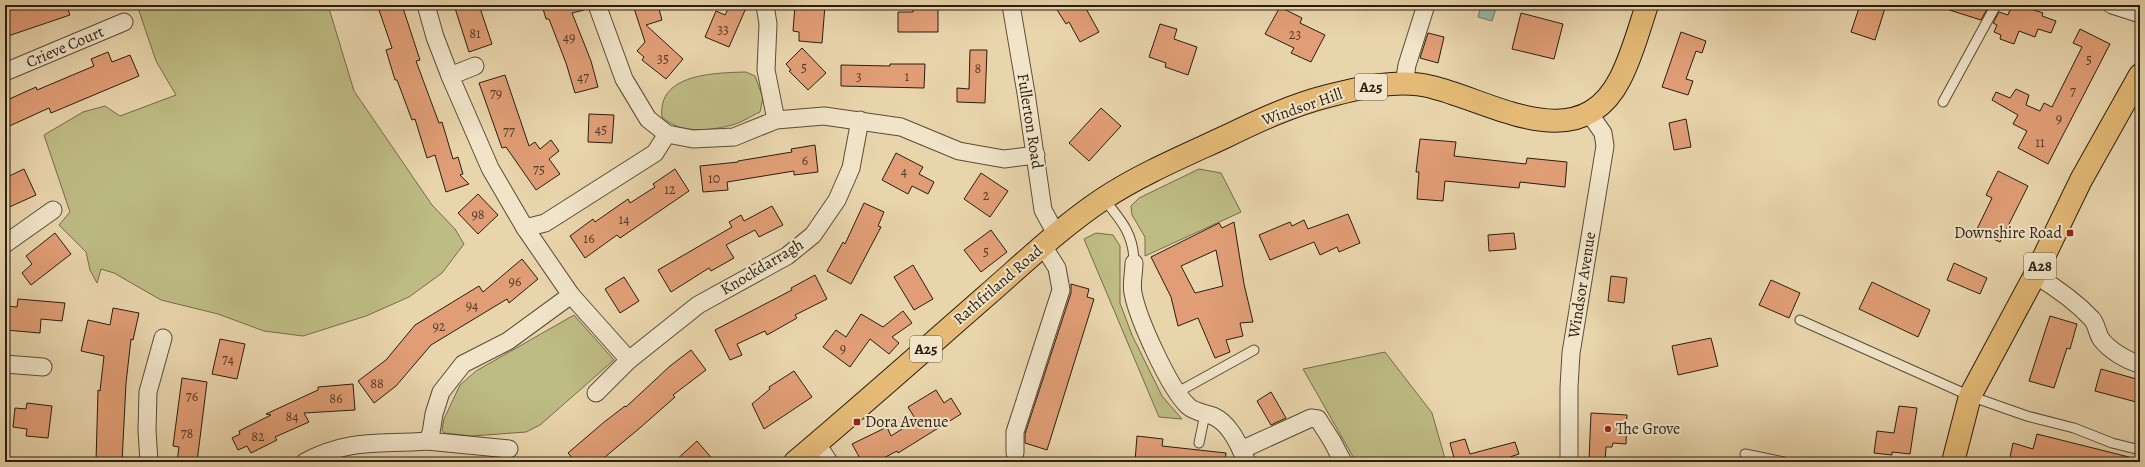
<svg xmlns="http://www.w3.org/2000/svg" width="2145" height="467" font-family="Alegreya,serif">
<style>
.green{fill:#bebb84;stroke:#746c4a}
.water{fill:#97b9a8;stroke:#6b7b6b}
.building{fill:#e19e76;stroke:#291e10;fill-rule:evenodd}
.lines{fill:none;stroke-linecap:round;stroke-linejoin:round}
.service-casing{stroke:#594c37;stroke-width:11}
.minor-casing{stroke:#594c37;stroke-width:19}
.primary-casing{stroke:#291e10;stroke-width:24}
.trunk-casing{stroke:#291e10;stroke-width:24}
.service{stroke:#f1e4c9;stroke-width:9}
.minor{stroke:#f1e4c9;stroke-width:17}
.primary{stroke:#e4ba76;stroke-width:22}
.trunk{stroke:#e4ba76;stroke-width:22}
.poi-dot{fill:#8f2418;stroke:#f1e4c9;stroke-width:1.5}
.labels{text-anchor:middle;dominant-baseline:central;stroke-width:4;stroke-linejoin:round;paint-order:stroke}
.number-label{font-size:14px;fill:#573e2a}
.shield{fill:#f1e4c9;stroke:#655948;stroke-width:1}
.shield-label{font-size:15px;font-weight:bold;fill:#291e10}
.street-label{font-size:16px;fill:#291e10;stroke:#f1e4c9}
.poi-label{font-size:16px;fill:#291e10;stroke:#f1e4c9;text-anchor:start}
</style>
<rect width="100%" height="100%" fill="#e9d5ac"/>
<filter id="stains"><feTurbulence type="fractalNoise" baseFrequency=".005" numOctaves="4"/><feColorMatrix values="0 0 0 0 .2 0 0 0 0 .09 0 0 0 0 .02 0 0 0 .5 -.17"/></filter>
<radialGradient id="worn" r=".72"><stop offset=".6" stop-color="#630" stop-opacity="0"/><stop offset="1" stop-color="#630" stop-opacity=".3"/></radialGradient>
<g class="green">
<path d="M137,5H328L354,91L432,205L455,229L464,244L442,273L409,297L366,316L303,336L264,331L218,314L161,300L114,273L101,269L97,283L90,270L86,252L59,225L70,212L44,135L83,112L105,106L120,116L176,95L156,61Z"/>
<path d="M746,72L755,76L763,98L760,112C751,116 741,123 732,125C709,131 680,134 662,117C657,73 716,73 746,72Z"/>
<path d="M1199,169L1221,173L1241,212L1145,256V237L1132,215L1131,206L1139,198Z"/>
<path d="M1096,233L1113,235L1120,246V303L1132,335L1162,396L1182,419L1159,417L1084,239Z"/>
<path d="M574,315L614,360L540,425L526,432L472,436L444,433L442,430L444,419L460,385L476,371Z"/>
<path d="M1385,352L1432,413L1446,462H1356L1303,369Z"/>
</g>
<path class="water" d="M1481,5H1497L1492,21L1478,17Z"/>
<g class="building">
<path d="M23,5H66L70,15L5,37V12Z"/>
<path d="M395,5H402L420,60L416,61L439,123L442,122L453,159L458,157L463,174L460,175L469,184L446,192L435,155L427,158L415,119L412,120L397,80H395L386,50L392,48L379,10Z"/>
<path d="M454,5H479L492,44L469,52Z"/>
<path d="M542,5H583L584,10L572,13L591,61L598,87L575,93L566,63L549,19H546Z"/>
<path d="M633,5H658L662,20L646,25L683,59L666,79L642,60L644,57L637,51L645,42Z"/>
<path d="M730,5H738L746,8L729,47L705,37L716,11L725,15Z"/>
<path d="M795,5H825L822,43L799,41V32L793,31Z"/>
<path d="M913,5H938V32H898V12H913Z"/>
<path d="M1054,5H1084L1099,32L1080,42L1069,22L1066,24Z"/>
<path d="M1860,5H1886L1875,40L1851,32Z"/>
<path d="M1944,5H1976L1987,9L1981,20L1943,8Z"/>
<path d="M2012,5H2019L2043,13L2042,16L2056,21L2051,33L2038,29L2035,37L2019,31L2014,44L2000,39L2001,35L1994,32L1997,25L1993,23L1999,12L2008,15Z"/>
<path d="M1280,7L1302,18L1300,23L1325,35L1311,62L1291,53L1294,48L1265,34Z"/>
<path d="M1521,13L1563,24L1554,59L1512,49Z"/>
<path d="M1160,24L1177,29L1174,39L1197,47L1188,75L1165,67L1166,63L1149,57Z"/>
<path d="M2080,29L2110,44L2048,164L2018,148L2027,131L2013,124L2018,115L1992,100L1996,92L2010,98L2016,89L2029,95L2026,105L2040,111L2044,103L2052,107L2082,47L2073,43Z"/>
<path d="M1681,32L1706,41L1702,53L1696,51L1686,79L1693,81L1688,95L1662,87Z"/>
<path d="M1428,33L1444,37L1438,63L1420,58Z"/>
<path d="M802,48L826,73L808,90L789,71L791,70L786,64Z"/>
<path d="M970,50H987L985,103L957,102V88L969,89Z"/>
<path d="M108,52L112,62L130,55L139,76L51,113L49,108L5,128V101L36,87L37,90L94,66L91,59Z"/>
<path d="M890,64H925L924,88L841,86V65L890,66Z"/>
<path d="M505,75L529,146L535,142L540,149L551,140L559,151L549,159L560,174L536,190L506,147L502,148L479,83Z"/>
<path d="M1101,108L1121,126L1089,161L1069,143Z"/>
<path d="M589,114L614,115L612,143L588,142Z"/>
<path d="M1686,119L1691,147L1674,150L1669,123Z"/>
<path d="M1420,139L1456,142L1454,156L1526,164L1527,158L1567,162L1565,187L1520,182L1519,188L1445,181L1443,201L1417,199L1419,172H1416Z"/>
<path d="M815,145L818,172L794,175V171L727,182L728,190L703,192L700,166L738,162V161L792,152L791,149Z"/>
<path d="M896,153L923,167L919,174L934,182L928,194L912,186L908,194L882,180Z"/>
<path d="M24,169L36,195L5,209V178Z"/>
<path d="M675,169L689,191L620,238L617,235L585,258L570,236L593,219L595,222L628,199L630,203L655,187L653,184Z"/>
<path d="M1998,171L2028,186L2000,242L1976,231L1992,198L1986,195Z"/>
<path d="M981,173L1008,191L990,217L964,199Z"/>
<path d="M478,194L498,215L478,234L458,213Z"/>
<path d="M864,203L884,212L878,226L881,227L851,284L827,271L843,242L845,244Z"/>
<path d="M772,206L783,225L759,237L755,230L726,245L734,258L711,271L709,268L671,292L658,270L732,227L729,222L741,215L744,221Z"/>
<path d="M1348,214L1360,243L1339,252L1337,247L1320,255L1314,242L1270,260L1259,235L1290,222L1292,226L1304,220L1308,229Z"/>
<path d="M1234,222L1244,284L1253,322L1240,323L1243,336L1226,340L1230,352L1215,358L1198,318L1178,326L1171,297L1151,257L1219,223L1222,228ZM1216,250L1223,286L1195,293L1181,266Z"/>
<path d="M991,230L1007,252L981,272L964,250Z"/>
<path d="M55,233L71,254L31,285L22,273L32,264L26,256Z"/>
<path d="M1514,233L1516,249L1489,251L1488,235Z"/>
<path d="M522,259L538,279L509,303L507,299L431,345L396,386L374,403L358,381L386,360L415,325L479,286L483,292Z"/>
<path d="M1954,263L1987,278L1980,294L1947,280Z"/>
<path d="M913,265L933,299L914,310L894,277Z"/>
<path d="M815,275L827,299L795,315L797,318L767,335L765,331L737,344L742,355L730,360L715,330L792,290L791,288Z"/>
<path d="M1611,276L1627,278L1624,303L1608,301Z"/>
<path d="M624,277L639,301L620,313L605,289Z"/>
<path d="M1771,280L1800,293L1789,318L1759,305Z"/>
<path d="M1872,282L1930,310L1918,337L1859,309Z"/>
<path d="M1071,284L1089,289L1087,297L1094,299L1047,450L1025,443V434L1071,293Z"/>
<path d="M18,299L65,303L62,321L41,319L40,333L5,330V306L17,307Z"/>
<path d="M113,308L139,313L133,340L131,339L126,383L122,462H96L98,390L100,391L104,356L81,351L88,320L110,325Z"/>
<path d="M903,311L912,323L892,337L899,343L889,354L870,339L850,367L823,347L836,330L846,337L861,314L883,327Z"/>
<path d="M2050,316L2077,324L2070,349L2067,348L2054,388L2029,381Z"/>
<path d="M1711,338L1718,366L1678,375L1672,346Z"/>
<path d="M220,339L245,344L237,379L212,374Z"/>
<path d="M691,350L706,370L673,395L675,397L641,427L599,462H576L568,453L603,423L625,406L626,407L670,366Z"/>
<path d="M2101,369L2140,380V403L2095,391Z"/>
<path d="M794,371L812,397L764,429L752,404L770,389L769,387Z"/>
<path d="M182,378L207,382L197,462H177L179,447L173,446Z"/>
<path d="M353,384L355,410L304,413L309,422L275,437L277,440L251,453L247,446L238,450L232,438L240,434L239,431L271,415L266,414L318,390V387Z"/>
<path d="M936,390L944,403L951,398L961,414L898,453L897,451L876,462H862L852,444L887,427L891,436L916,420L908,407Z"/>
<path d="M1271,392L1286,418L1271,425L1257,401Z"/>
<path d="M27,403L52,406L48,438L26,436L27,429L13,427L15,408L26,409Z"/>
<path d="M1899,406L1917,408L1910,454L1892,452V455L1874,453L1877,431L1894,433Z"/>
<path d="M1591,413L1627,415L1626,444L1613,443L1612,447H1606L1605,462L1589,461Z"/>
<path d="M2037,434L2129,457V462H2009L2013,443L2033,449Z"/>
<path d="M1137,436L1163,439L1162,446L1226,453L1225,462L1135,461Z"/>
<path d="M1465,439L1470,454L1515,442L1519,454L1510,457L1512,462H1455L1450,443Z"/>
<path d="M697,441L715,462H674Z"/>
</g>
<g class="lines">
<defs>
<g id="service">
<path d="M1943,102L1996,5"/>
<path d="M1103,198C1121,220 1134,234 1134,263"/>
<path d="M1800,320L1970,396L2027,416L2074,428L2112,443L2140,450"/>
<path d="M1178,392L1254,350"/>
<path d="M1199,443L1205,414"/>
<path d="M1745,454L1784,462"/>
</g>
<g id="minor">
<path d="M426,5L435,37L450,76L490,168L525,228L545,223L655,153L667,134"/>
<path d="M597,5L624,79L648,119L667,134L693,139L734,137L776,120L824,116L901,127L959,151L1004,159L1036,155"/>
<path d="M765,5L768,24L766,70L776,120"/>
<path d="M1011,5L1026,93L1043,210L1056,234"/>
<path d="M2112,5L2140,14"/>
<path d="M5,72L124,22"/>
<path d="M450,76L475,66"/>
<path d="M1404,84L1407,65L1426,5"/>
<path d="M525,228L571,295L629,360L698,305L787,256L813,235L837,200L851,168L860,120"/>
<path d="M5,244L53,210"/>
<path d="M1134,263C1134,272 1131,284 1133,293C1138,319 1169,388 1188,406C1194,412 1205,413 1213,416C1231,424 1239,446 1247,462"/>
<path d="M2035,275C2055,287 2076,302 2092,319C2097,325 2097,333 2101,339C2109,350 2127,361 2140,364"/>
<path d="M5,364L43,367"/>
<path d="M596,393L629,360"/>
<path d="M427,441L509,449"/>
<path d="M817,444L829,462"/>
<path d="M1241,450L1311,418L1318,419L1332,441L1343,462"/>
<path d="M1015,453V432L1061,290L1057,268L1043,246"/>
<path d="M149,462L147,430L148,392L163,338"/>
<path d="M305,462C350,438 379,445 427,441L431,433L434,414L441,392L463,364L508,341L571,295"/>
<path d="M1569,462V387L1571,353L1605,146L1603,133L1589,113"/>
</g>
<path id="primary" d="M795,462C859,408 922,352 986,296C1024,263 1061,227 1103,199C1141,174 1184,156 1225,137C1258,121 1292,105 1328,96C1359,88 1399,78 1432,87C1493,102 1579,159 1620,79C1632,56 1639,29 1647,5"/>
<path id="trunk" d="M1953,462L1970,396L2035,275L2081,180L2140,75"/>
</defs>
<use href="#service" class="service-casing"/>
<use href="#minor" class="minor-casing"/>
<use href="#primary" class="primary-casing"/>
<use href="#trunk" class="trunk-casing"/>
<use href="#service" class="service"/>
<use href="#minor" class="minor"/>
<use href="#primary" class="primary"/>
<use href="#trunk" class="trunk"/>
</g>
<g class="poi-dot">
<rect x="2066" y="229" width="8" height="8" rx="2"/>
<rect x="853" y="418" width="8" height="8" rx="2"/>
<circle cx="1608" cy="429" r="4"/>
</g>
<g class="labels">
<g class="number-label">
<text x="723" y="29">33</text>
<text x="475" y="33">81</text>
<text x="1295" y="34">23</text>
<text x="569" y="37">49</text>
<text x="663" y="58">35</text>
<text x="2089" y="59">5</text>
<text x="804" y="67">5</text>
<text x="978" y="68">8</text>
<text x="859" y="76">3</text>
<text x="907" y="76">1</text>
<text x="583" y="77">47</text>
<text x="2073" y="91">7</text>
<text x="496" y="93">79</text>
<text x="2059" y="118">9</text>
<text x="601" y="129">45</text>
<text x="509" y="131">77</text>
<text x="2040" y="142">11</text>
<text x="805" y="160">6</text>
<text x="539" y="169">75</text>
<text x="904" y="171">4</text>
<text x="714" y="178">10</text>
<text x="670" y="189">12</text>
<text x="986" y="195">2</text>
<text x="478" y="214">98</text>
<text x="624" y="219">14</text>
<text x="589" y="238">16</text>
<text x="986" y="251">5</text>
<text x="515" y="281">96</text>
<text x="472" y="305">94</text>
<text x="439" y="326">92</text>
<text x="843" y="348">9</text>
<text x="228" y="359">74</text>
<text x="377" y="383">88</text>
<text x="192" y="396">76</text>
<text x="336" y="398">86</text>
<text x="292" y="416">84</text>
<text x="187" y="433">78</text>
<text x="258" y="436">82</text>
</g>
<g class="shield">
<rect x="1355" y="74" width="32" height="26" rx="3"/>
<rect x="2024" y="253" width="32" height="26" rx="3"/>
<rect x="910" y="336" width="32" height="26" rx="3"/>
</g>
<g class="shield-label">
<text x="1371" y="87">A25</text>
<text x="2040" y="266">A28</text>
<text x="926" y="349">A25</text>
</g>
<g class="street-label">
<text transform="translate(65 47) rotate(-23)">Crieve Court</text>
<text transform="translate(1302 107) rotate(-19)">Windsor Hill</text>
<text transform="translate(1030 121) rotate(81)">Fullerton Road</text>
<text transform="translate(762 267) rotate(-31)">Knockdarragh</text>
<text transform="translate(998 285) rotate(-41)">Rathfriland Road</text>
<text transform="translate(1582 285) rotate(-81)">Windsor Avenue</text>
</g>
<g class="poi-label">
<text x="2062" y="233" text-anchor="end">Downshire Road</text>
<text x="865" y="422">Dora Avenue</text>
<text x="1616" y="429">The Grove</text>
</g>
</g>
<rect width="2145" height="467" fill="none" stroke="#e9d5ac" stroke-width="20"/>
<rect x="6" y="6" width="2133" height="455" fill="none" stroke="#291e10" stroke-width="2"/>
<rect x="10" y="10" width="2125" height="447" fill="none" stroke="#291e10"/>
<rect width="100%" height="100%" filter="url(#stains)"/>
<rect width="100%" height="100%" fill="url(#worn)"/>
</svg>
